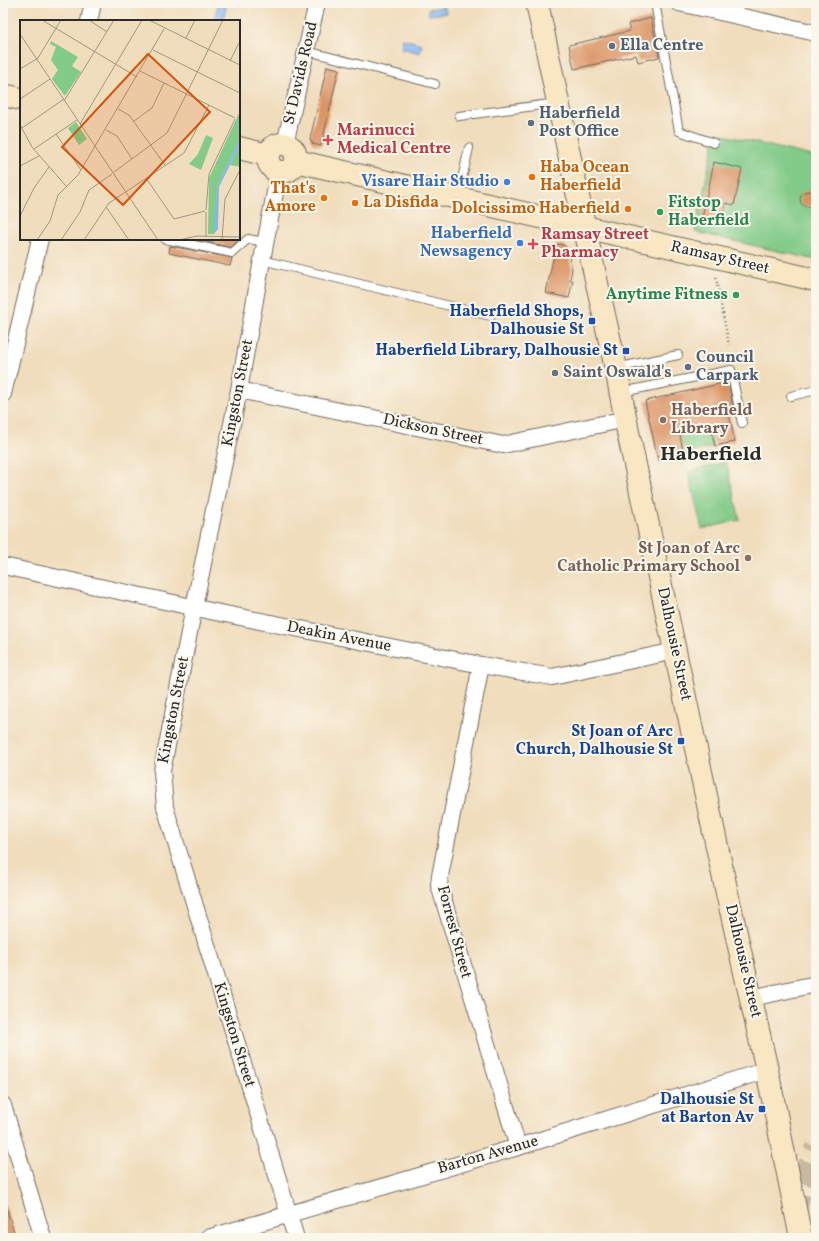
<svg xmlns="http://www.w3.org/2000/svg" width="819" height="1241" font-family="Vollkorn,serif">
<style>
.green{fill:#82cb88;stroke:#567b5a}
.water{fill:#84b7f1;stroke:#58718e}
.building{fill:#da9260}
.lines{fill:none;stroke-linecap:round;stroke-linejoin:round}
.highway-tunnel{stroke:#c9b99f;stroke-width:22;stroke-dasharray:22 11;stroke-linecap:butt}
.lane-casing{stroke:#70695e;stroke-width:10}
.street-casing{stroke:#70695e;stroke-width:18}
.secondary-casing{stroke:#70695e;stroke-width:24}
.path{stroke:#70695e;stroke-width:2.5;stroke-dasharray:1 3;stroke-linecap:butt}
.lane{stroke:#fff;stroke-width:8}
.street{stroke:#fff;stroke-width:16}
.secondary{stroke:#f9e7c3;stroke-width:22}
.service-dot{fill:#5c6f8a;stroke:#fbf7ec;stroke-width:1.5}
.health-dot{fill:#e0444e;stroke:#fbf7ec;stroke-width:1.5}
.food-dot{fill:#e8710a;stroke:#fbf7ec;stroke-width:1.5}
.shop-dot{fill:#3f7fe0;stroke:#fbf7ec;stroke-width:1.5}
.leisure-dot{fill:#2e9e5b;stroke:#fbf7ec;stroke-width:1.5}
.transit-dot{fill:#1a4fb4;stroke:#fbf7ec;stroke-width:1.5}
.worship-dot{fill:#6b7280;stroke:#fbf7ec;stroke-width:1.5}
.education-dot{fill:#8d6e63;stroke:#fbf7ec;stroke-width:1.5}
.labels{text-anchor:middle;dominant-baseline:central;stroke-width:4;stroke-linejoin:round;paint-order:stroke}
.service-label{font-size:16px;font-weight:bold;fill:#4e5e75;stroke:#fbf7ec;text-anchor:start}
.street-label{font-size:16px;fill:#2b2b2b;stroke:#fbf7ec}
.health-label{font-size:16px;font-weight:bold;fill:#be3a42;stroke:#fbf7ec;text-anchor:start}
.food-label{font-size:16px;font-weight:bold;fill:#c56008;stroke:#fbf7ec;text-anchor:start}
.shop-label{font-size:16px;font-weight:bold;fill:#366cbe;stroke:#fbf7ec;text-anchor:end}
.leisure-label{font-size:16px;font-weight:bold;fill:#27864d;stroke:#fbf7ec;text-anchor:start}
.transit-label{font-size:16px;font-weight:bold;fill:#164399;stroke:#fbf7ec;text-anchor:end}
.worship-label{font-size:16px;font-weight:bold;fill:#5b616d;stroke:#fbf7ec;text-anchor:start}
.education-label{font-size:16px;font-weight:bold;fill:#785e54;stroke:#fbf7ec;text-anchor:start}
.district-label{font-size:20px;font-weight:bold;fill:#2b2b2b;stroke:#fbf7ec}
.inset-road{fill:none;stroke:#a19682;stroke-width:1}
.view{fill:#d5540f;fill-opacity:0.15;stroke:#d5540f;stroke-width:2}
.inset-edge{fill:none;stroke:#2b2b2b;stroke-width:2}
</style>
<rect width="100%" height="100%" fill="#fbf7ec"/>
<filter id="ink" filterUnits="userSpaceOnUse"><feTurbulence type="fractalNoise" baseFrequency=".025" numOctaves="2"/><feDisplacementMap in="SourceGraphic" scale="8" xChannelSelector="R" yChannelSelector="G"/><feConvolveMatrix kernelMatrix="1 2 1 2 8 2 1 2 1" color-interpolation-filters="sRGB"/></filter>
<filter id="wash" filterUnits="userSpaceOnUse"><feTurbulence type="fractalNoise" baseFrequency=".012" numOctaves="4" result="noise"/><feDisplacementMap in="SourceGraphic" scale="16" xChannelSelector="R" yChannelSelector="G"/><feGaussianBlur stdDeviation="0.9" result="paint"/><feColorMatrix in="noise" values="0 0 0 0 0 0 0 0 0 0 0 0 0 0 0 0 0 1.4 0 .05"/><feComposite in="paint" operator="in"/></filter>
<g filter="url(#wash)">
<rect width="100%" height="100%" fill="#f0ddbc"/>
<g class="green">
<path d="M716,133L816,157V260L695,232Z"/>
<path d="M706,417L713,447L683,454L677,423Z"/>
<path d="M726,462L740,520L702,529L688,472Z"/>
</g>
<g class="water">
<path d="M218,3L227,4L223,21H214Z"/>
<path d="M445,7L446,13L429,15L428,9Z"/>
<path d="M403,39L422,44L420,53L401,48Z"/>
</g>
<g id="blocks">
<g class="building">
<path d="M651,18L659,57L638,62L636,55L574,69L569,45L630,31L628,24Z"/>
<path d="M327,66L339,69L321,146L313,144L310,139Z"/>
<path d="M714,162L742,169L734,205L726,203L721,223L702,218Z"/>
<circle cx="808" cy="199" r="8"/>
<path d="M192,239H236V243L230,247Z"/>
<path d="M556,244L564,245L567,248L572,269L570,280H573L569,298L546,293Z"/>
<path d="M170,246L232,258L230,266L169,253Z"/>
<path d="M728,382L733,408L728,409L735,442L715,446L710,425L679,431L684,455L658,460L645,401Z"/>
<path d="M3,1204H5L16,1238H3Z"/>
</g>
</g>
</g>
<g filter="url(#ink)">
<use href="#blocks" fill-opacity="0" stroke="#70695e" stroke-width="1"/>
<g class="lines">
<path class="highway-tunnel" d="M795,1215L802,1184L816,1147"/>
<defs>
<g id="lane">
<path d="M655,3L679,131L714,143"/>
<path d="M307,51L435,84"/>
<path d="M459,116L557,103"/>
<path d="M458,197L469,148"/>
<path d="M165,239L232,253L248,239L265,242"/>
<path d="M262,260L491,316"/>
<path d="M616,368L678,355"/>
<path d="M622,392L731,370L742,423"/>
<path d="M791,396L816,390"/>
</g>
<g id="street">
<path d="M679,3L816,33"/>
<path d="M89,21L93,3"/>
<path d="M285,144L317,3"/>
<path d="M279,172L262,260L239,390L194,607L162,771L165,807L296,1238"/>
<path d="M239,390L503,445L626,419"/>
<path d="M3,394L40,239"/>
<path d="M3,566L215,612L481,665L552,677L675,651"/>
<path d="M481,665L440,876L439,885L518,1147"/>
<path d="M751,998L816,984"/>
<path d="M3,1105L43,1238"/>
<path d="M208,1238L518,1147L767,1070"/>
</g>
<g id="secondary">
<path d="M537,3L589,248L616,368L628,432L727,893L767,1070L801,1238"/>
<path d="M3,95L21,99"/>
<circle cx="282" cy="158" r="14"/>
<path d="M239,148L268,155"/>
<path d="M296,161L816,280"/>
</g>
</defs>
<use href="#lane" class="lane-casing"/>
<use href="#street" class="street-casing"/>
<use href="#secondary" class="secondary-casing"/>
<path class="path" d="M716,278L729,345"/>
<use href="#lane" class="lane"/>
<use href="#street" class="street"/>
<use href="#secondary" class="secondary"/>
</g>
</g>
<g class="service-dot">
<circle cx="612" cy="46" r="4"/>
<circle cx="531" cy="123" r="4"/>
<circle cx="688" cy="367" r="4"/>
</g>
<g class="health-dot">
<path d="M326 134h4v4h4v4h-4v4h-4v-4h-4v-4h4z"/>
<path d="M531 238h4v4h4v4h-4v4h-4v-4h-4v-4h4z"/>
</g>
<g class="food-dot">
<circle cx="532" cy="177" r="4"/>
<circle cx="324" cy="198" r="4"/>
<circle cx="355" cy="203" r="4"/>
<circle cx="628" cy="209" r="4"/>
</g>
<g class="shop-dot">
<circle cx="507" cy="182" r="4"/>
<circle cx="520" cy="243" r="4"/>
</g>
<g class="leisure-dot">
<circle cx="660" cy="212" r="4"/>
<circle cx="736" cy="295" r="4"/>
</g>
<g class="transit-dot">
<rect x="588" y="317" width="8" height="8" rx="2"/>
<rect x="622" y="347" width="8" height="8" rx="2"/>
<rect x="677" y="737" width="8" height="8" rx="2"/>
<rect x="758" y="1105" width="8" height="8" rx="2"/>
</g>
<circle class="worship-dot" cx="555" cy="373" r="4"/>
<g class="education-dot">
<circle cx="663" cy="420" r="4"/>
<circle cx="748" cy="558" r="4"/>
</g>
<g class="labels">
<g class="service-label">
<text x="620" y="46">Ella Centre</text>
<text x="539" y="114">Haberfield<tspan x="539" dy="18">Post Office</tspan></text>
<text x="696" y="358">Council<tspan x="696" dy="18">Carpark</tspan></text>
</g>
<g class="street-label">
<text transform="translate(301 73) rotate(-77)">St Davids Road</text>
<text transform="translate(720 258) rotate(13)">Ramsay Street</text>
<text transform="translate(238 393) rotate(-79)">Kingston Street</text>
<text transform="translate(433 430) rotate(12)">Dickson Street</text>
<text transform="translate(339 637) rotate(11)">Deakin Avenue</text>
<text transform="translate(674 644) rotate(78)">Dalhousie Street</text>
<text transform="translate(174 710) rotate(-79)">Kingston Street</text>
<text transform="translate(454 932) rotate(75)">Forrest Street</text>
<text transform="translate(743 961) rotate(77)">Dalhousie Street</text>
<text transform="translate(234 1035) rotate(73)">Kingston Street</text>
<text transform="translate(488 1155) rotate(-16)">Barton Avenue</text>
</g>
<g class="health-label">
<text x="337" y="131">Marinucci<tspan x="337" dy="18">Medical Centre</tspan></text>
<text x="541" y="235">Ramsay Street<tspan x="541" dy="18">Pharmacy</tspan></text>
</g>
<g class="food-label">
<text x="540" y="168">Haba Ocean<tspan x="540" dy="18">Haberfield</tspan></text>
<text x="316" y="189" text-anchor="end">That's<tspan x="316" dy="18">Amore</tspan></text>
<text x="363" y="203">La Disfida</text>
<text x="620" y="209" text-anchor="end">Dolcissimo Haberfield</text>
</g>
<g class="shop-label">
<text x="499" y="182">Visare Hair Studio</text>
<text x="512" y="234">Haberfield<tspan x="512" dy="18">Newsagency</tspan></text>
</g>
<g class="leisure-label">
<text x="668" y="203">Fitstop<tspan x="668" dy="18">Haberfield</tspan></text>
<text x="728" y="295" text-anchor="end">Anytime Fitness</text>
</g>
<g class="transit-label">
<text x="584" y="312">Haberfield Shops,<tspan x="584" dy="18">Dalhousie St</tspan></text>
<text x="618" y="351">Haberfield Library, Dalhousie St</text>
<text x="673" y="732">St Joan of Arc<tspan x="673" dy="18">Church, Dalhousie St</tspan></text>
<text x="754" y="1100">Dalhousie St<tspan x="754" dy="18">at Barton Av</tspan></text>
</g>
<g class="worship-label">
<text x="563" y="373">Saint Oswald's</text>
</g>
<g class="education-label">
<text x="671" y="411">Haberfield<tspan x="671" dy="18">Library</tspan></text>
<text x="740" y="549" text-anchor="end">St Joan of Arc<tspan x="740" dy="18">Catholic Primary School</tspan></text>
</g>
<g class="district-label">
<text x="711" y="455">Haberfield</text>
</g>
</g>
<g transform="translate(20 20)">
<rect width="220" height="220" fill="#f0ddbc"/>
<path d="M31,21L58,37L52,46L61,52L45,76L32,59L38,50L31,40L36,27L30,24ZM220,91V119L197,167L196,209L194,214H188L189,158ZM56,102L67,119L59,125L48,108ZM186,115L193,118L181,150L169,144L178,134ZM220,125V147L210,145Z" fill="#82cb88"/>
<path d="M220,119V125L199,167L198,209L194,214L197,167Z" fill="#84b7f1"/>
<path class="inset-road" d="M22,0L117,57M69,0L87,12M129,0L220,45M0,14L138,220M166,18L175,0M133,30L220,73M210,41L220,21M0,49L18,38L41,0M120,51L215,98M0,79L30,59M44,81L94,0M98,89L109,95L145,145M114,101L132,88L144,63M60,104L122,0M0,105L12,127L46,166M2,108L44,79M86,110L97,116L112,139M36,114L61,150M14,129L57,100M0,146L19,136M94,152L147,113L203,0M126,158L154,199L185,191M86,187L109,220M186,190L189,154L215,99M0,196L14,168L29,147M186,216V192M17,220L30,201L38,175L58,155L144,9M41,220L60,192L69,170L92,154M64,220L89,183L164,133L189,85M159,220L177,216L220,217M202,220L205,179L220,150"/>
<path class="view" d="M128,34L190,92L103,185L42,127Z"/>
<rect width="220" height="220" class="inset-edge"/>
</g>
<rect width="819" height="1241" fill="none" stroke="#fbf7ec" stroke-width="16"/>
</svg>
